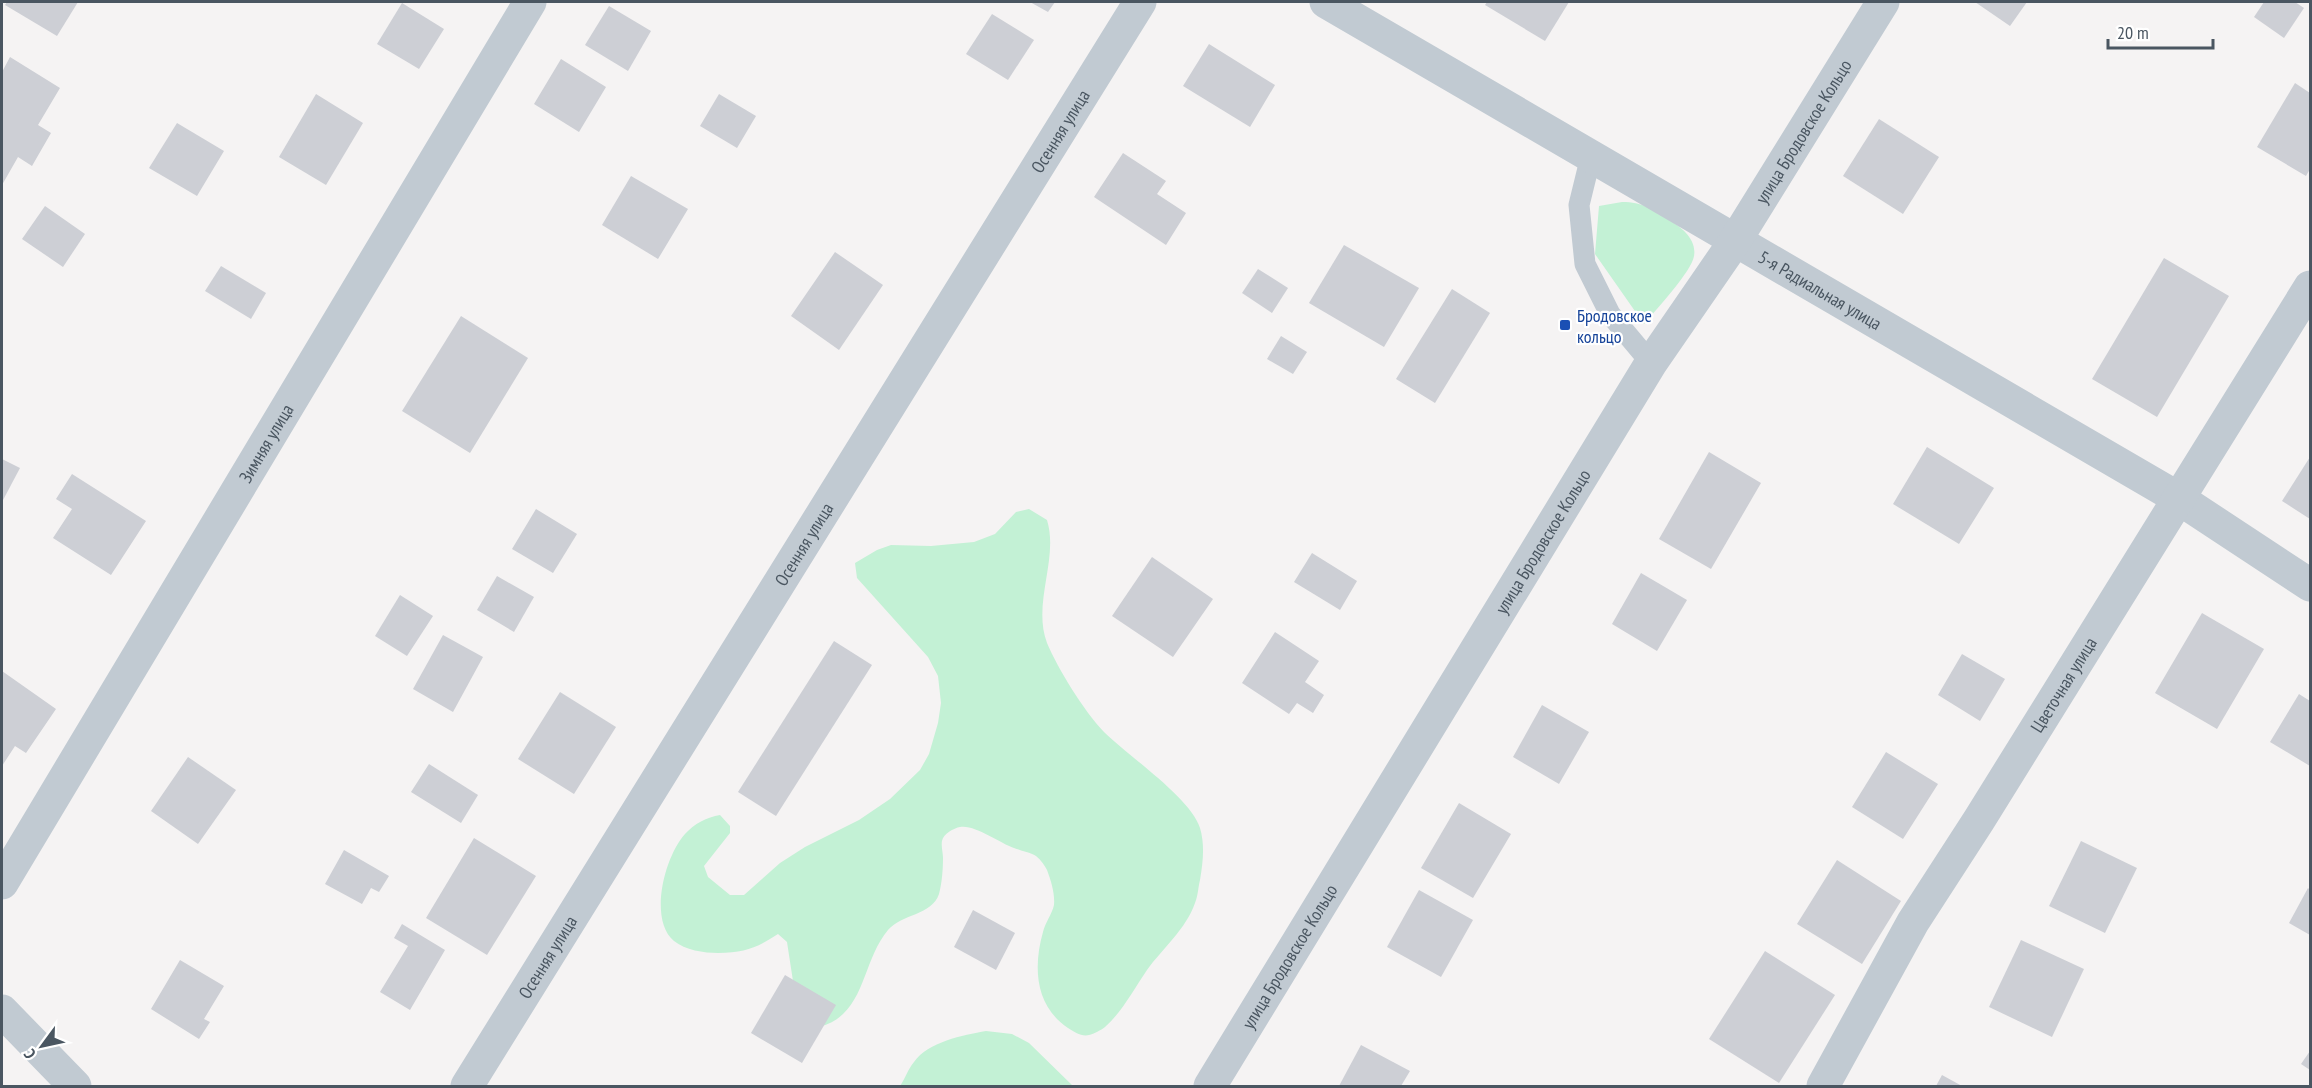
<svg xmlns="http://www.w3.org/2000/svg" width="2312" height="1088" font-family="'PT Sans Narrow',sans-serif">
<style>
.green{fill:#c3f1d5}
.building{fill:#cdcfd5}
.lines{fill:none;stroke-linecap:round;stroke-linejoin:round}
.service{stroke:#c1cad2;stroke-width:21}
.minor{stroke:#c1cad2;stroke-width:33}
.transit-dot{fill:#1a4fb4;stroke:#fff;stroke-width:2}
.labels{text-anchor:middle;dominant-baseline:central;stroke-width:4.5;stroke-linejoin:round;paint-order:stroke}
.street-label{font-size:18px;fill:#4a5661;stroke:#fff}
.transit-label{font-size:18px;fill:#164399;stroke:#fff;text-anchor:start}
</style>
<rect width="100%" height="100%" fill="#f5f3f3"/>
<g class="green">
<path d="M1622,202C1643,202 1651,209 1669,220C1681,227 1697,239 1694,256C1692,271 1655,311 1644,324L1595,254L1599,206Z"/>
<path d="M1029,509L1047,520C1059,559 1032,603 1047,643C1058,669 1084,711 1104,732C1127,755 1191,798 1200,828C1205,845 1203,862 1200,880C1198,888 1198,896 1195,903C1186,929 1163,948 1147,970C1134,989 1122,1012 1105,1027C1101,1030 1094,1034 1089,1035C1082,1037 1074,1032 1068,1028C1035,1006 1033,967 1043,932C1045,923 1052,914 1054,905C1055,893 1051,881 1047,870C1045,866 1041,860 1036,856C1030,852 1021,851 1014,848C1000,843 974,824 960,827C954,828 943,834 942,841C941,846 943,853 943,858C943,869 942,883 939,894C932,915 902,914 888,930C861,962 866,1015 819,1027L795,994L787,942L778,934C755,949 745,952 718,953C704,953 685,950 674,941C648,919 665,856 685,834C694,824 707,817 720,815L730,826V833L704,866L708,877L730,895H744L780,863L805,847L859,820L890,799L920,770L929,754L938,723L941,703L938,676L928,657L857,578L855,563L877,550L891,545L931,546L974,542L995,534L1016,512Z"/>
<path d="M986,1031L1012,1034L1029,1043L1073,1086H900C905,1079 908,1069 914,1062C928,1042 963,1035 986,1031Z"/>
</g>
<g class="building">
<path d="M7,2H78L57,36L5,5Z"/>
<path d="M1030,2H1055L1048,12Z"/>
<path d="M1487,2H1569L1545,41L1485,5Z"/>
<path d="M1975,2H2027L2010,26Z"/>
<path d="M2264,2H2295L2304,8L2284,38L2254,17Z"/>
<path d="M402,3L444,29L419,69L377,44Z"/>
<path d="M609,6L651,31L628,71L585,45Z"/>
<path d="M992,14L1034,40L1008,80L966,54Z"/>
<path d="M1209,44L1275,85L1250,127L1183,86Z"/>
<path d="M10,57L60,88L38,125L51,133L32,166L18,157L2,185V72Z"/>
<path d="M561,59L606,87L579,132L534,104Z"/>
<path d="M2295,83L2310,93V169L2306,176L2257,147Z"/>
<path d="M316,94L363,123L326,185L279,157Z"/>
<path d="M719,94L756,116L737,148L700,126Z"/>
<path d="M1879,119L1939,157L1903,214L1843,176Z"/>
<path d="M177,123L224,151L197,196L149,168Z"/>
<path d="M1123,153L1166,181L1157,194L1186,213L1166,245L1094,197Z"/>
<path d="M631,176L688,209L658,259L602,225Z"/>
<path d="M45,206L85,234L63,267L22,239Z"/>
<path d="M1344,245L1419,288L1384,347L1309,303Z"/>
<path d="M835,252L883,285L839,350L791,316Z"/>
<path d="M2164,258L2229,296L2157,417L2092,379Z"/>
<path d="M221,266L266,293L251,319L205,291Z"/>
<path d="M1258,269L1288,288L1272,313L1242,293Z"/>
<path d="M1452,289L1490,313L1435,403L1396,379Z"/>
<path d="M461,316L528,358L470,453L402,411Z"/>
<path d="M1281,336L1307,352L1293,374L1267,359Z"/>
<path d="M1927,447L1994,488L1959,544L1893,504Z"/>
<path d="M1709,452L1761,483L1711,569L1659,539Z"/>
<path d="M2310,457V519L2282,501Z"/>
<path d="M2,459L20,468L2,502Z"/>
<path d="M72,474L146,521L111,575L53,538L72,509L56,499Z"/>
<path d="M536,509L577,534L553,573L512,549Z"/>
<path d="M1312,553L1357,581L1340,610L1294,582Z"/>
<path d="M1152,557L1213,599L1173,657L1112,616Z"/>
<path d="M1641,573L1687,600L1657,651L1612,624Z"/>
<path d="M497,576L534,597L514,632L477,610Z"/>
<path d="M400,595L433,616L407,656L375,636Z"/>
<path d="M2202,613L2264,649L2217,729L2155,693Z"/>
<path d="M1275,632L1319,661L1305,682L1324,695L1313,713L1297,703L1289,714L1242,683Z"/>
<path d="M443,635L483,657L453,712L413,689Z"/>
<path d="M834,641L872,665L776,816L738,792Z"/>
<path d="M1962,654L2005,679L1980,721L1938,695Z"/>
<path d="M2,671L56,709L26,753L15,746L2,766Z"/>
<path d="M560,692L616,727L574,794L518,759Z"/>
<path d="M2299,694L2310,701V766L2270,742Z"/>
<path d="M1542,705L1589,732L1559,784L1513,757Z"/>
<path d="M1886,752L1938,784L1903,839L1852,807Z"/>
<path d="M188,757L236,790L198,844L151,811Z"/>
<path d="M429,764L478,795L461,823L411,792Z"/>
<path d="M1459,803L1511,834L1473,898L1421,868Z"/>
<path d="M474,838L536,876L487,955L426,918Z"/>
<path d="M2081,841L2137,868L2105,933L2049,906Z"/>
<path d="M344,850L389,876L379,892L371,888L362,904L325,884Z"/>
<path d="M1837,860L1901,901L1862,964L1797,924Z"/>
<path d="M2308,888L2310,890V935L2289,923Z"/>
<path d="M1419,890L1473,920L1441,977L1387,947Z"/>
<path d="M973,910L1015,933L996,970L954,947Z"/>
<path d="M402,924L445,950L410,1010L380,992L408,946L394,938Z"/>
<path d="M2021,940L2084,969L2052,1037L1989,1007Z"/>
<path d="M1765,951L1835,995L1779,1083L1709,1039Z"/>
<path d="M180,960L224,986L204,1019L210,1022L199,1039L151,1009Z"/>
<path d="M785,975L836,1005L802,1063L751,1033Z"/>
<path d="M1361,1045L1410,1071L1401,1086H1339Z"/>
<path d="M2310,1051V1070L2301,1064Z"/>
<path d="M1942,1075L1962,1086H1936Z"/>
</g>
<g class="lines">
<path class="service" d="M1591,156L1579,205L1585,264L1610,314L1651,363"/>
<g class="minor">
<path id="s1" d="M1326,2L2178,498L2310,585"/>
<path id="s2" d="M2,883L530,2"/>
<path d="M2,1011L75,1086"/>
<path id="s3" d="M467,1086L1140,2"/>
<path id="s4" d="M1210,1086L1651,363L1735,241L1883,2"/>
<path id="s5" d="M1823,1086L1913,922L1979,820L2310,287"/>
</g>
</g>
<rect class="transit-dot" x="1559" y="319" width="12" height="12" rx="3"/>
<g class="labels">
<g class="street-label">
<text stroke="none"><textPath href="#s3" startOffset="1124">Осенняя улица</textPath></text>
<text stroke="none"><textPath href="#s4" startOffset="1124">улица Бродовское Кольцо</textPath></text>
<text stroke="none"><textPath href="#s1" startOffset="572">5-я Радиальная улица</textPath></text>
<text stroke="none"><textPath href="#s2" startOffset="513">Зимняя улица</textPath></text>
<text stroke="none"><textPath href="#s4" startOffset="638">улица Бродовское Кольцо</textPath></text>
<text stroke="none"><textPath href="#s3" startOffset="638">Осенняя улица</textPath></text>
<text stroke="none"><textPath href="#s5" startOffset="468">Цветочная улица</textPath></text>
<text stroke="none"><textPath href="#s4" startOffset="152">улица Бродовское Кольцо</textPath></text>
<text stroke="none"><textPath href="#s3" startOffset="152">Осенняя улица</textPath></text>
</g>
<g class="transit-label">
<text x="1577" y="315">Бродовское<tspan x="1577" dy="21">кольцо</tspan></text>
</g>
</g>
<rect width="2312" height="1088" fill="none" stroke="#4a5661" stroke-width="6"/>
<g transform="translate(42 1046) rotate(237)" stroke="#ffffff" stroke-width="4.5" paint-order="stroke">
<path d="M0-4.5L10 22L0 15L-10 22Z" fill="#4a5661"/>
<text y="-9" font-size="16" font-weight="bold" text-anchor="middle" fill="#4a5661">С</text>
</g>
<path d="M2108 39v9h105v-9" fill="none" stroke="#4a5661" stroke-width="3"/>
<text x="2117" y="39" font-size="18" fill="#4a5661" stroke="#ffffff" stroke-width="4.5" paint-order="stroke">20 m</text>
</svg>
